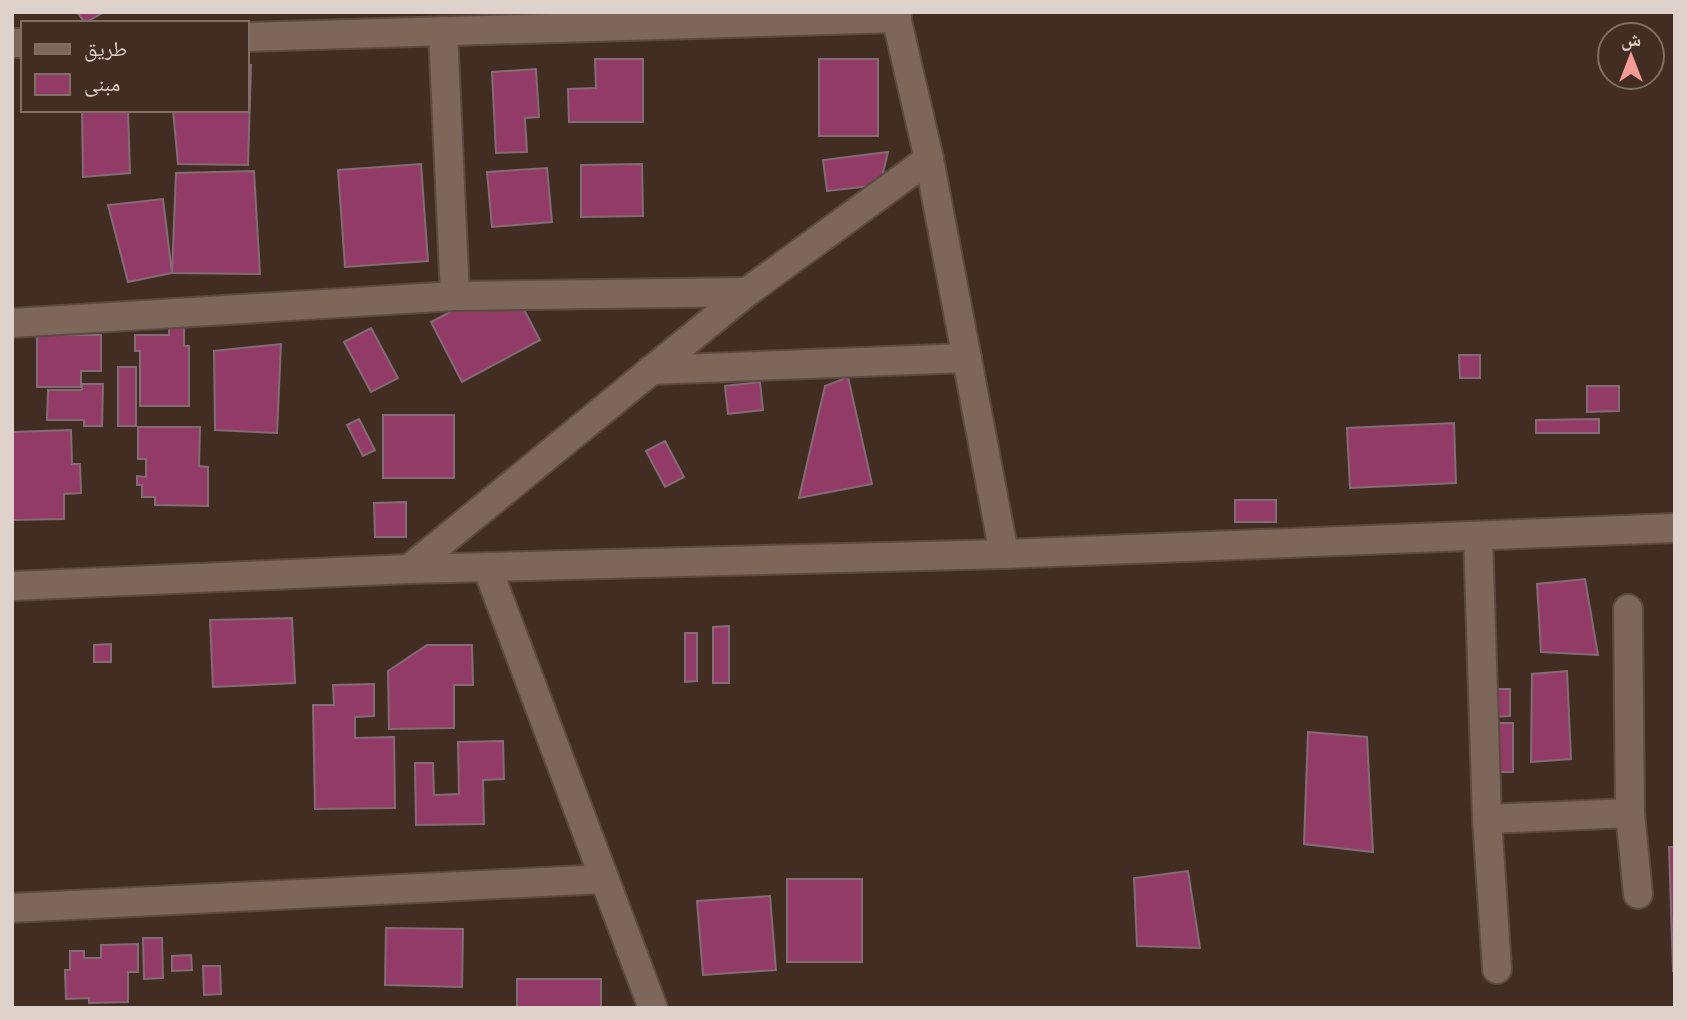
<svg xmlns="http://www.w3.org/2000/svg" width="1687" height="1020" font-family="Ubuntu,'Noto Naskh Arabic',sans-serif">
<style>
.building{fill:#933b67;stroke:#846b76;stroke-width:2}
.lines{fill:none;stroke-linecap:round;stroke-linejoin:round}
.minor-casing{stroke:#5b4a41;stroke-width:32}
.minor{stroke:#7d665a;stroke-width:28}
</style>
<rect width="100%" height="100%" fill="#412d22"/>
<g class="building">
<path d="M77,12H104L85,23Z"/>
<path d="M595,59H643V122H569L568,89L596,88Z"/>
<rect x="819" y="59" width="59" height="77"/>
<path d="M247,65H251L248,165L178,164L173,110H247Z"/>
<path d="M536,69L539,117L525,118L527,152L496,153L492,72Z"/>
<path d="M82,110H128L130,173L83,177Z"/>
<path d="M888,152L880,185L827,191L823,160Z"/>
<path d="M421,164L428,261L345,267L338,170Z"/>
<path d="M642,164L643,216L581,217V165Z"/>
<path d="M547,168L552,222L492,227L487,172Z"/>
<path d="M254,171L260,274L172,273L176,173Z"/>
<path d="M163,199L172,273L128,282L108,205Z"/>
<path d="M509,281L540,340L462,382L431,322Z"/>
<path d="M169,324H184V346H189V406H140V351H135V335H169Z"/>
<path d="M371,328L398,378L371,392L344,342Z"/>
<path d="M37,335H101V371H81V387H37Z"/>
<path d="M281,344L277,433L215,430L214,351Z"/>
<path d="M1459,355H1480V378H1460Z"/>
<rect x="118" y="367" width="18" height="59"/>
<path d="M848,377L872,484L799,498L825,386Z"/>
<path d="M760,382L763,410L728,414L725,386Z"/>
<path d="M82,384H103L102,426H84V420H47L48,390H82Z"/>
<path d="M1587,386H1619V411L1587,412Z"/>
<rect x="383" y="415" width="71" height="63"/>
<path d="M359,419L375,450L363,456L347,425Z"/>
<path d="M1599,419V433H1536V420Z"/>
<path d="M1454,423L1456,483L1350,488L1347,428Z"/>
<path d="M138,427H200L199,466L208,467V506L155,505V497H142V485H137V476L146,477V459H138Z"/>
<path d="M71,430L72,464H80L81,493L64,494V519L12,520V432Z"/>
<path d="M665,441L684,477L665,487L646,451Z"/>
<rect x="1235" y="500" width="41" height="22"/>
<path d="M406,502V537H375L374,503Z"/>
<path d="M1585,579L1598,655L1541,652L1537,584Z"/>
<path d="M292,618L295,683L213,687L210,620Z"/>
<path d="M729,626V683H713V627Z"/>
<path d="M685,633H697V681L685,682Z"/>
<path d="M111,644V662H94V645Z"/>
<path d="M427,645H472L473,685H454V728L389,729L388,671Z"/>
<path d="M1567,671L1571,759L1531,762L1532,674Z"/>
<path d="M374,684V716L355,717V738L394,737L395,808L315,809L313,705H334L333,685Z"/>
<path d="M1492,689H1510V716L1492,717Z"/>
<path d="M1487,723H1513V772H1488Z"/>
<path d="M1308,732L1367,737L1373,852L1304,844Z"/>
<path d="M503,741L504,779L483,780L484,824L416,825L415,763H433L434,795L459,794L458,742Z"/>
<path d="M1669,847H1675V971H1673Z"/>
<path d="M1188,871L1200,948L1137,946L1134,878Z"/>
<rect x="787" y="879" width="75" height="83"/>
<path d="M770,896L776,970L703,975L697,901Z"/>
<path d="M386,928L463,929L462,987L385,985Z"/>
<path d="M143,938H162L163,978L144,979Z"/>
<path d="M138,944V972H128V1002L89,1003V998L66,999L65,970H70V951H84V958H101V945Z"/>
<path d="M191,955L192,970L172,971V956Z"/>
<path d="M203,966H220L221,994L204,995Z"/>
<rect x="517" y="979" width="84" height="29"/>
</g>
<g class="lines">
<defs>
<g id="minor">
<path d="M895,12L929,159L1004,554"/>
<path d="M443,31L455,296"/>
<path d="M247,37L897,18"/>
<path d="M12,43H23"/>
<path d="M12,323L455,296L747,292"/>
<path d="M651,370L967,358"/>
<path d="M1478,536L1487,819L1497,969"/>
<path d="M487,567L653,1008"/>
<path d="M409,569L747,292L929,159"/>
<path d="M12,586L409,569L1004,554L1675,528"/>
<path d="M1628,609L1630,813L1638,894"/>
<path d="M1487,819L1630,813"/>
<path d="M12,908L604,879"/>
</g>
</defs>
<use href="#minor" class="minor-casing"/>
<use href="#minor" class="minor"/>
</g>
<rect width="1687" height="1020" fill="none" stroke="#dfd1cb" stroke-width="28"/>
<rect x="21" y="21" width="228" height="91" fill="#412d22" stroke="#806f66" stroke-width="2"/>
<rect x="35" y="44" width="35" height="10" fill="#7d665a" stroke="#806f66" stroke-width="2"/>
<text x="84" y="56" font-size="21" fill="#dfd1cb">طريق</text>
<rect x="35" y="74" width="35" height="21" fill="#933b67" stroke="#806f66" stroke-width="2"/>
<text x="84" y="91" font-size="21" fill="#dfd1cb">مبنى</text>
<g transform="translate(1631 56)"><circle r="33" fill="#412d22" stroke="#806f66" stroke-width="2"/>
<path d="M0-5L12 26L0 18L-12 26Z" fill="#f59c96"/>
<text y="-10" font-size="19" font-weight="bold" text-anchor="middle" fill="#dfd1cb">ش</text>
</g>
</svg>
